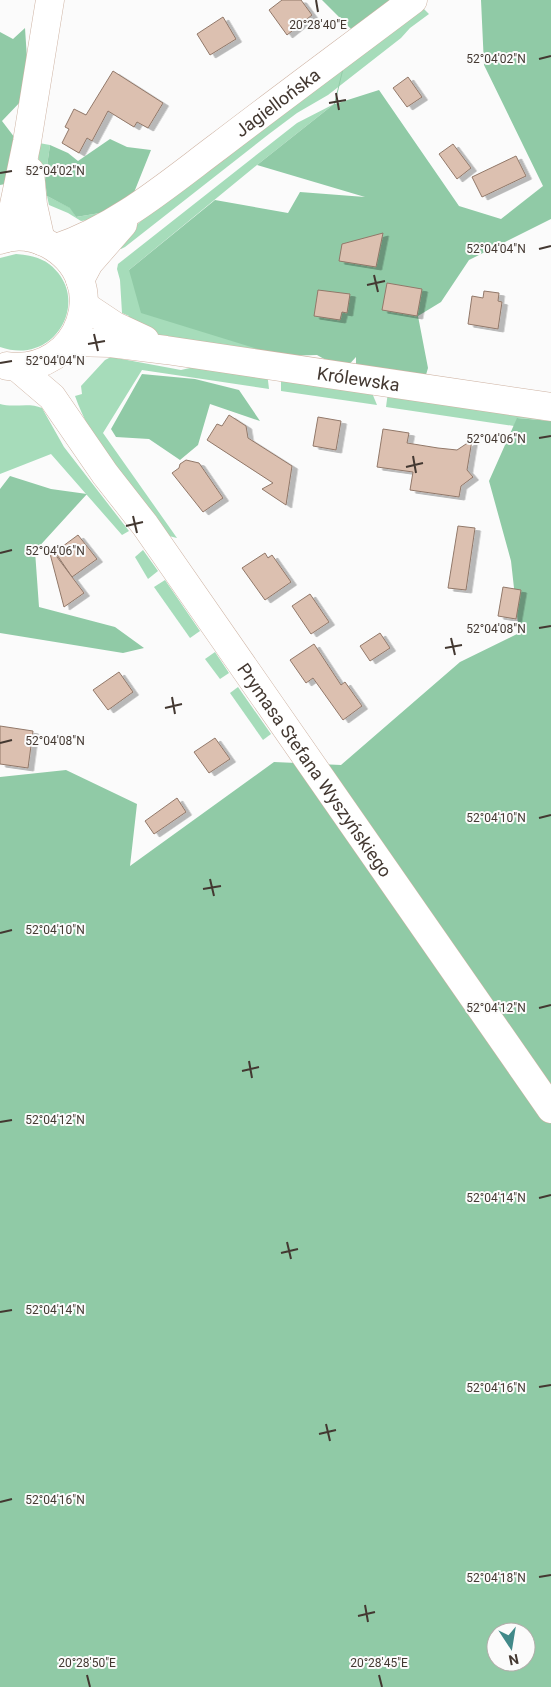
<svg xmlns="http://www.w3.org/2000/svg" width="551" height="1687" font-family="Roboto,sans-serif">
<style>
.green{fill:#a6dcba}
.forest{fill:#90caa6;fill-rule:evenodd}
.building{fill:#dcc0b0;stroke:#917869;filter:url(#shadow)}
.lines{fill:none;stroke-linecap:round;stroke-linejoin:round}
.minor-casing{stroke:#ceb3a3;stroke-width:29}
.minor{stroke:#fff;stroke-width:28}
.ticks{fill:none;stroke:#433831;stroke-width:2}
.labels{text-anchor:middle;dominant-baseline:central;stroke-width:4;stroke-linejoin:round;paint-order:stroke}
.street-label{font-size:18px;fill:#433831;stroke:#fbfbfb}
.ticks-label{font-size:12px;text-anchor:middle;fill:#433831;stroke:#fbfbfb;stroke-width:4;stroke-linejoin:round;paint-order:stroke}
</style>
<defs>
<filter id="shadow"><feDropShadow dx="5.5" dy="3" stdDeviation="0" flood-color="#0004"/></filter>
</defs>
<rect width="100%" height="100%" fill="#fbfbfb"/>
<g class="green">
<path d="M422,7L429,14L410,28L401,38L328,95L297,113L269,134L125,247L121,249L114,247L143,219Z"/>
<path d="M334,104L257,165L129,270L280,356L171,341L126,324L129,316L122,313L120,280L117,269L118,264L297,123Z"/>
<path d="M39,143L50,145L45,180L47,196L71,208L76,217L100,213L88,220L81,221L68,213L49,205L47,196H40L38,166Z"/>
<path d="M16,254C28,255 40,257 49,264C93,298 56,367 0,347V258Z"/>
<path d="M111,357L181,370L203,365L267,372L269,389L142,370L103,433L177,538L165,535C132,491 94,449 75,396L82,394L81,386L105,360Z"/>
<path d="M281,373L370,388L377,405L281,391Z"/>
<path d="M388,392L551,414V421L518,418L514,426L386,407Z"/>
<path d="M0,404C14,408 29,402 42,408L64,447L129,531L122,535L51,454L0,474Z"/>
<path d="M143,550L158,571L148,579L135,557Z"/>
<path d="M165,580L200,631L190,638L154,587Z"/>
<path d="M215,652L229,673L220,679L205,659Z"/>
<path d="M238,687L271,734L263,740L230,693Z"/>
</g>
<g class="forest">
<path d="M322,0H390L353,29L335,104L379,90L459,206L501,219L543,186L484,65L481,0H551V219L469,260L441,302L418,316L428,368L423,385L356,374V357L344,370L317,355L280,356L141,313L129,270L215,200L288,213L300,192L365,197L257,165L334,104L352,30Z"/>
<path d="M25,28L28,74L23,99L2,121L18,142L16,182L0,185V32L13,39Z"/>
<path d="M110,139L127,147L151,150L133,195L100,213L76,217L70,208L47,196L45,180L50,145L68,153L78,161Z"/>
<path d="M142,374L195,379L239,390L260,421L210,404L198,445L180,460L149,439L116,437L111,429Z"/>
<path d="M517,418L551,421V1687H0V777L66,770L137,804L130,866L274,762L341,765L460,662L519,633L511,561L489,481ZM496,1632H526V1662H496Z"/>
<path d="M10,476L51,489L87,494L35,551L39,607L115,627L144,648L123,653L0,633V489Z"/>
</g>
<g class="building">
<path d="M282,0H301L312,15L287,35L269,10Z"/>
<path d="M223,17L236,39L210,55L197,34Z"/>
<path d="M113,71L163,103L148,128L137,122L134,127L108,111L92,141L87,138L79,153L62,143L69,129L65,127L74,109L86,115Z"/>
<path d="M408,77L422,97L407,107L393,88Z"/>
<path d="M453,144L471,168L457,179L439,154Z"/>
<path d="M516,156L526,176L482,197L472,177Z"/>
<path d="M383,233L376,267L339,261L342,244Z"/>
<path d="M387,283L422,289L417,316L382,310Z"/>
<path d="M318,290L350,294L347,313L342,312L340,320L314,316Z"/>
<path d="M484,291L499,293L498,301L502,302L498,329L468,324L472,296L483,298Z"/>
<path d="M229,415L246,426L248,438L292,466L286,505L262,489L273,483L207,440L217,424L222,426Z"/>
<path d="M318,417L341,421L336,450L313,446Z"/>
<path d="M383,429L409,433L407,443L438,448L457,450L472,440L467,470L473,477L461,486L459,497L410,490L413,472L377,467Z"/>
<path d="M186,460L199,463L223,498L203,512L172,473L179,468L180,464Z"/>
<path d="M458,526L475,528L466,590L448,588Z"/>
<path d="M78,535L97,559L72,577L55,552Z"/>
<path d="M48,545L84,593L64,607L48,546Z"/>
<path d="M265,553L268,558L272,555L291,582L265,600L242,568Z"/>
<path d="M503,587L521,590L516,619L498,616Z"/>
<path d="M310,594L329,622L311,634L292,606Z"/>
<path d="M380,633L390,648L370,661L360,646Z"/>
<path d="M314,644L341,685L345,682L362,706L343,720L313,678L306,683L290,660Z"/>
<path d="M119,672L133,692L108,710L93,690Z"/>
<path d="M0,726L33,731L28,768L0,764Z"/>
<path d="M215,738L230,759L209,773L194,752Z"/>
<path d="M177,798L186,812L154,834L145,821Z"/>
</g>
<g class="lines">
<defs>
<g id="minor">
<path d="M30,171L33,205L41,241"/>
<path d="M6,238L10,224L27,142L50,0"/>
<path d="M0,240C16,234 34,237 48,244C115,280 80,376 7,366"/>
<path id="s1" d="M56,248C117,228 168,184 219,146C283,97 348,49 413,0"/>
<path d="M80,280L89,263L123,224"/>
<path d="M85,306L115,326L145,340"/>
<path id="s2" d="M70,342L110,343L166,350L551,407"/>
<path id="s3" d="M18,368L52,397L105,474L145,525L551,1109"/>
</g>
</defs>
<use href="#minor" class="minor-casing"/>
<use href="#minor" class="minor"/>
</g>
<path class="ticks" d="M316,0L318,12M539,59L551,56M336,93L339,110M329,103L346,100M0,173L12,171M539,249L551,246M374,275L378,292M367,285L385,281M94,334L98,351M88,344L105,341M0,363L12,361M539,438L551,436M413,456L416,473M406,467L423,463M133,516L137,533M126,526L143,522M0,553L12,550M539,628L551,626M451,638L455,655M445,648L462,645M172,697L175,714M165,708L182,704M0,743L12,740M539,818L551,815M210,879L214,896M203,889L221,886M0,933L12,930M539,1008L551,1005M249,1061L252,1078M242,1071L259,1067M0,1122L12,1120M539,1198L551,1195M287,1242L291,1259M281,1253L298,1249M0,1312L12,1310M539,1387L551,1385M326,1424L330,1441M319,1434L336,1430M0,1502L12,1499M539,1577L551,1575M365,1605L368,1622M358,1616L375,1612M87,1675L90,1687M379,1675L382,1687"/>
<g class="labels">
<g class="street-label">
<text stroke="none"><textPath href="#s1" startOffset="266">Jagiellońska</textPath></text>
<text stroke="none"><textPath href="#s2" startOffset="291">Królewska</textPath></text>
<text stroke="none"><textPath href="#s3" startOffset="501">Prymasa Stefana Wyszyńskiego</textPath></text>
</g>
</g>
<g class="ticks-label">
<text x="318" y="29">20°28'40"E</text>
<text x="496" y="63">52°04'02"N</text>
<text x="55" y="175">52°04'02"N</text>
<text x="496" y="253">52°04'04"N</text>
<text x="55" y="365">52°04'04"N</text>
<text x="496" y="443">52°04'06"N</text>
<text x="55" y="555">52°04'06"N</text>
<text x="496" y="633">52°04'08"N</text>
<text x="55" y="745">52°04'08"N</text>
<text x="496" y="822">52°04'10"N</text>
<text x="55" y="934">52°04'10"N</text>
<text x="496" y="1012">52°04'12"N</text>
<text x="55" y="1124">52°04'12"N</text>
<text x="496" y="1202">52°04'14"N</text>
<text x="55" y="1314">52°04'14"N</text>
<text x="496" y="1392">52°04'16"N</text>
<text x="55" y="1504">52°04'16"N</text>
<text x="496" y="1582">52°04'18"N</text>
<text x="87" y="1667">20°28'50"E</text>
<text x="379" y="1667">20°28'45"E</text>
</g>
<g transform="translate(511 1647) rotate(168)"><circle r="24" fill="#fbfbfb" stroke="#b1adaa"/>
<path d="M0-4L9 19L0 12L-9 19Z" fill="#418989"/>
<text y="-8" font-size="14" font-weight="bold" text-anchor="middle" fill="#433831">N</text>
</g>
</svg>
